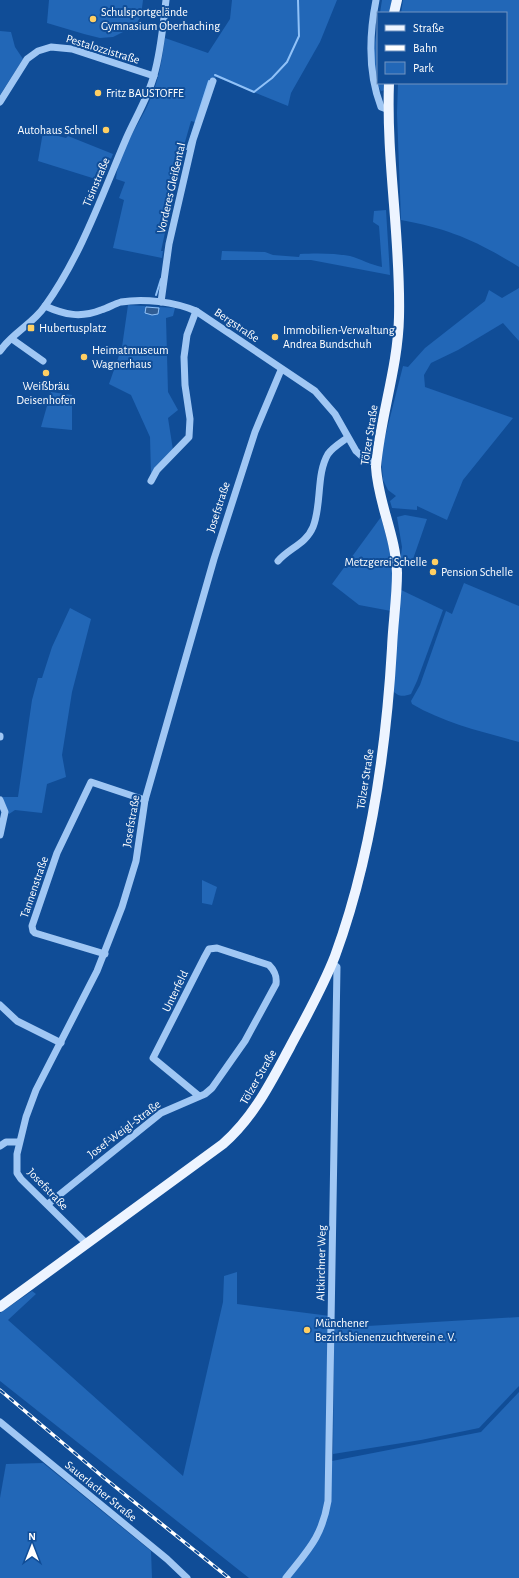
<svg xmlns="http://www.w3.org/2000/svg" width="519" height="1578" font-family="'Alegreya Sans',sans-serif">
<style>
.green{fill:#2267b7}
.water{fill:#305d94;stroke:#91c2f8}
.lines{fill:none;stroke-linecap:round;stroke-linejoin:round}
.stream{stroke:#91c2f8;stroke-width:2}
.minor{stroke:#a0c7f4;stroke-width:7}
.major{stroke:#edf4ff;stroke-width:10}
.rail-casing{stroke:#fff;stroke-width:3.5}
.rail{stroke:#104d97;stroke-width:2;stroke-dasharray:6;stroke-linecap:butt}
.poi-dot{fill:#ffcf63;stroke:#104d97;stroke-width:1.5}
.labels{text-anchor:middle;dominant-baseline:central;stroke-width:4;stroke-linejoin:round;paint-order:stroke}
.poi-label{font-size:12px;fill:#fff;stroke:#104d97;text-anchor:start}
.street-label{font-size:12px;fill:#fff;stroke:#104d97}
</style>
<rect width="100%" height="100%" fill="#104d97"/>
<g class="green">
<path d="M49,0H143L141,16L135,26L113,37L100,38L84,34L47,23Z"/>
<path d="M232,0H337L320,42L291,93L288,106L216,77L210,83L195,122L191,121L183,149L161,251H163L162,258L113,248L124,200L119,198L125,182L116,179C119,149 139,126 150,100C159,80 162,59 165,38L208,53L230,19Z"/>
<path d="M382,0H392L390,13H380Z"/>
<path d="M403,0H519V267C477,241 450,229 401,220L397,113L398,83H506V13H401Z"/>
<path d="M378,24V83H385V90L381,91C370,71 374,45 378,24Z"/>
<path d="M0,31L11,32L15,47L23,59L0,95Z"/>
<path d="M43,132L66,138L68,136L113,154L102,181L38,161Z"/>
<path d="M386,210L390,275L311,260H221L222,251L265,252L273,255L299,257L300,254C315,253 334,253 350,256C361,259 371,265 382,267L379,226L373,222L374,211Z"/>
<path d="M519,288V341L503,323L458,350L431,363L424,375L425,387L513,418L463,480L447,520L417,506V510L392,508L390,501L396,496L388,490L383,480L381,453L403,366L408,367L425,348L485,301L489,290L502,298Z"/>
<path d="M128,305L175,308L173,316L166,318L168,392L178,410L168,418L173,450L151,474L150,437L131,395L109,384L122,347Z"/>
<path d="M51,392L72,395V430L41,427Z"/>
<path d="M405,515L427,519L412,562L400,564L402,547L397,517Z"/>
<path d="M381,517L393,562L391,611L359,605L332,584Z"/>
<path d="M464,583L519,606V742C483,732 444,723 412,704L411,701L420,685L446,611L452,614Z"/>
<path d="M399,589L443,610L417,681L411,694C403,697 397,697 392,689Z"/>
<path d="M70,608L91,619L72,692L62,755L66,777L47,784L42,813L15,810L9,814L2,797H18L32,700L38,678H42L52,647Z"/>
<path d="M202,880L217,887L212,905L202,903Z"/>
<path d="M237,1272V1304L330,1316L332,1461L481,1432L519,1392V1578H249L0,1381V1313L32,1291L36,1294L8,1320L183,1476L223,1302L224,1276Z"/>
<path d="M519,1317V1386L479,1428L421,1440L333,1454L334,1328Z"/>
<path d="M43,1463L151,1551L152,1578H0V1498L6,1464Z"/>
</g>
<path class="water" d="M146,307L159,308L158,314L152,315L145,313Z"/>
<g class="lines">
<g class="stream">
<path d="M215,75L254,92L272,78L287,62L299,36L298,0"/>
<path d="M187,149L209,81"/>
<path d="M156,295L161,279"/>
</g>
<g class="minor">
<path d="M376,0C369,35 368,73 381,107L389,110"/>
<path d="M0,102L27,59L38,51L51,47L72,49L154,76"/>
<path d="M161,302L169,244L193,140L213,81"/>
<path d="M45,306C65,315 81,318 101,310C108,308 114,304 121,302C144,298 175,302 196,311L315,391L335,414L356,451L367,461L376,462"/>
<path d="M12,339L43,361"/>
<path d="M0,351C12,333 33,324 45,306C81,256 102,195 126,139C135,118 148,98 154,75C161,51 163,25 166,0"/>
<path d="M151,481L157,470L189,437L190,419L185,385L184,357L187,335L196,311"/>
<path d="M278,561C289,548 306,544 313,527C322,505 316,474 328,454C332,448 340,443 347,438"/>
<path d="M0,737V736"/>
<path d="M0,800L5,812L0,835"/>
<path d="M105,954L35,933L33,931L32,926L57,853L91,782L145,800"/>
<path d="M0,1005L17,1021L61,1043"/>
<path d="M0,1146L6,1142H19"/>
<path d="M48,1204L161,1113L205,1094L212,1088L245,1041L276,984C277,976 275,971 269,965L217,948L209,949L204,958L153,1058L199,1096"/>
<path d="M87,1244L21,1179L17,1173V1154L26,1117L36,1090L97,971L122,907L136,861L145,800L214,559L255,432L281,370"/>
<path d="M0,1422L167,1559L187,1578"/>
<path d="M286,1578C308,1550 322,1537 328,1501L337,967L332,963"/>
</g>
<g class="major">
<path d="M394,13L397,0"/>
<path d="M0,1307L223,1144C254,1117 271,1082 290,1047C306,1017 323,987 335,956C371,858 386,752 392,648C393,623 397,598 397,573C396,536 378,503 376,467C380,417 398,368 399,317C401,239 386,161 389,83"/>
</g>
<defs>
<path id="rail" d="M0,1390L103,1477L229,1578"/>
</defs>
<use href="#rail" class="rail-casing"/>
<use href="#rail" class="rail"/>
</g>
<g class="poi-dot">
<circle cx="93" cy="19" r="4"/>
<circle cx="98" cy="93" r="4"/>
<circle cx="106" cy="130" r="4"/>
<rect x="27" y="324" width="8" height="8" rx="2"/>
<circle cx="275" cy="337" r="4"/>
<circle cx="84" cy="357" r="4"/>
<circle cx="46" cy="373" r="4"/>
<circle cx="435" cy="562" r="4"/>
<circle cx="433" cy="572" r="4"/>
<circle cx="307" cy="1330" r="4"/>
</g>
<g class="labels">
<g class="poi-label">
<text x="101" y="12">Schulsportgelände<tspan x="101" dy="14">Gymnasium Oberhaching</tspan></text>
<text x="106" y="93">Fritz BAUSTOFFE</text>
<text x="98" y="130" text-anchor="end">Autohaus Schnell</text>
<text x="39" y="328">Hubertusplatz</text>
<text x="283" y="330">Immobilien-Verwaltung<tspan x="283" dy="14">Andrea Bundschuh</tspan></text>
<text x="92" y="350">Heimatmuseum<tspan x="92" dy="14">Wagnerhaus</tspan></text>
<text x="46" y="386" text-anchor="middle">Weißbräu<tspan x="46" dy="14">Deisenhofen</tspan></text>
<text x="427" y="562" text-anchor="end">Metzgerei Schelle</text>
<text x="441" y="572">Pension Schelle</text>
<text x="315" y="1323">Münchener<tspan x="315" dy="14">Bezirksbienenzuchtverein e. V.</tspan></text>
</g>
<g class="street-label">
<text transform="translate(103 49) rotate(17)">Pestalozzistraße</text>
<text transform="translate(96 182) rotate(-67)">Tisinstraße</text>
<text transform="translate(171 188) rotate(-77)">Vorderes Gleißental</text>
<text transform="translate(237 325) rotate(34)">Bergstraße</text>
<text transform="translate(369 435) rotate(-81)">Tölzer Straße</text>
<text transform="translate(218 507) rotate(-72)">Josefstraße</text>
<text transform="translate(365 779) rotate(-81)">Tölzer Straße</text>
<text transform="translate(131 821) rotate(-80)">Josefstraße</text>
<text transform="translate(34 887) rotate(-71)">Tannenstraße</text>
<text transform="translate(175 991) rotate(-64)">Unterfeld</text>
<text transform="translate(258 1077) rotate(-60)">Tölzer Straße</text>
<text transform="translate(124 1129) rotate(-37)">Josef-Weigl-Straße</text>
<text transform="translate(48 1189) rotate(46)">Josefstraße</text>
<text transform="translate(321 1263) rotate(-89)">Altkirchner Weg</text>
<text transform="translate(101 1491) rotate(39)">Sauerlacher Straße</text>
</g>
</g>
<rect x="377" y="12" width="130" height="72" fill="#104d97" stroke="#7094c1"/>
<rect x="385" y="25" width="20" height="6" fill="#edf4ff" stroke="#7094c1"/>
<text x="413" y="32" font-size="12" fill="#ffffff">Straße</text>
<rect x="385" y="45" width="20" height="6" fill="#ffffff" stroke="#7094c1"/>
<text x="413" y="52" font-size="12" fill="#ffffff">Bahn</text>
<rect x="385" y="62" width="20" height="12" fill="#2267b7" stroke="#7094c1"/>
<text x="413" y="72" font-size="12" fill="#ffffff">Park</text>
<g transform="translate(32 1546)" stroke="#104d97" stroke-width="3" paint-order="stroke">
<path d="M0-3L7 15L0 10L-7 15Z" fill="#ffffff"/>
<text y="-6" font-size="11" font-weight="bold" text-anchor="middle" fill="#ffffff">N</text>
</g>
</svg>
